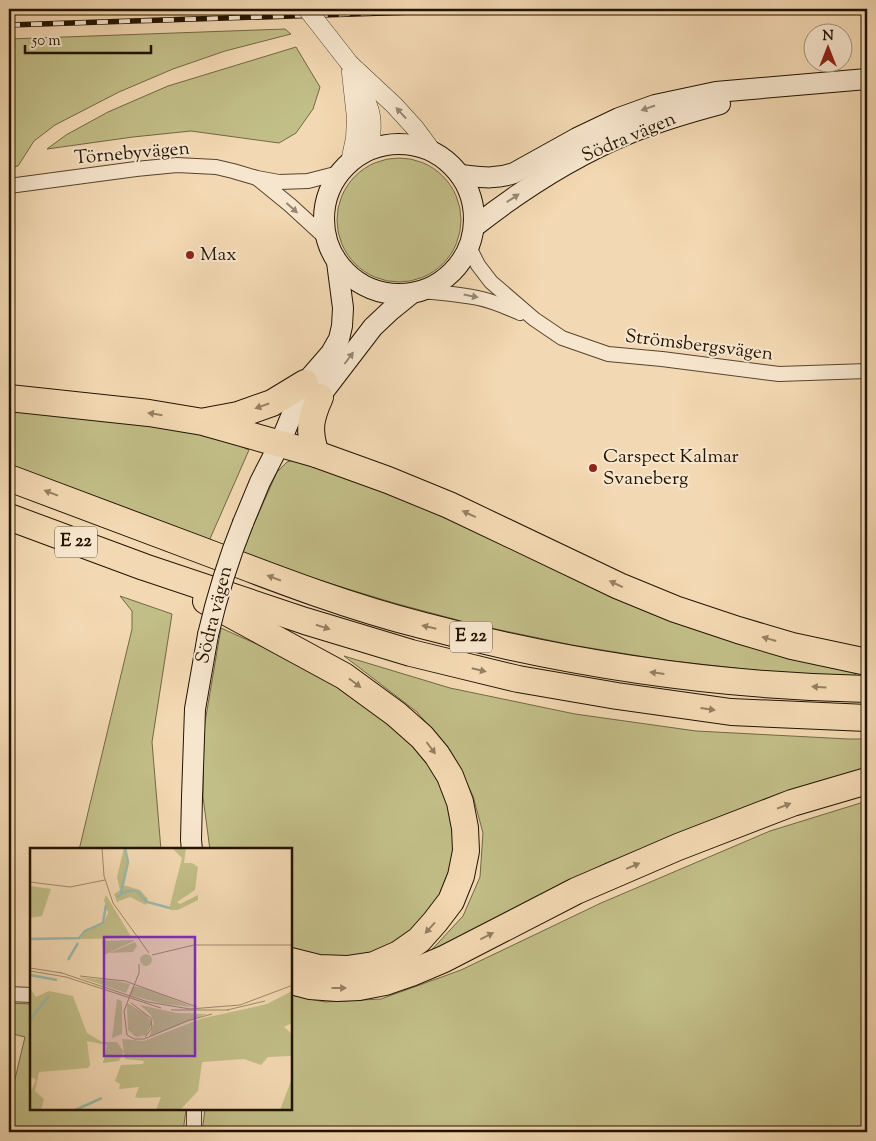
<svg xmlns="http://www.w3.org/2000/svg" width="876" height="1141" font-family="'Sorts Mill Goudy',serif">
<style>
.green{fill:#c2be88;stroke:#726844}
.lines{fill:none;stroke-linecap:round;stroke-linejoin:round}
.minor-casing{stroke:#56442d;stroke-width:16}
.tertiary-casing{stroke:#56442d;stroke-width:19}
.secondary-casing{stroke:#221300;stroke-width:22}
.motorway-casing{stroke:#221300;stroke-width:28}
.minor{stroke:#f7e6ce;stroke-width:14}
.tertiary{stroke:#f7e6ce;stroke-width:18}
.secondary{stroke:#f7e6ce;stroke-width:20}
.motorway{stroke:#f3d9b3;stroke-width:26}
.rail-casing{stroke:#221300;stroke-width:5.5}
.rail{stroke:#f7e6ce;stroke-width:4;stroke-dasharray:11;stroke-linecap:butt}
.tertiary-bridge-casing{stroke:#56442d;stroke-width:19;stroke-linecap:butt}
.secondary-bridge-casing{stroke:#221300;stroke-width:22;stroke-linecap:butt}
.tertiary-bridge{stroke:#f7e6ce;stroke-width:18}
.secondary-bridge{stroke:#f7e6ce;stroke-width:20}
.oneway{fill:#978771}
.oneway2{fill:#958062}
.poi-dot{fill:#8f2418;stroke:#f7e6ce;stroke-width:2}
.labels{text-anchor:middle;dominant-baseline:central;stroke-width:4;stroke-linejoin:round;paint-order:stroke}
.shield{fill:#f7e6ce;stroke:#62523e;stroke-width:1}
.shield-label{font-size:18px;font-weight:bold;fill:#221300}
.street-label{font-size:19px;fill:#221300;stroke:#f7e6ce}
.poi-label{font-size:19px;fill:#221300;stroke:#f7e6ce;text-anchor:start}
.inset-river{fill:none;stroke:#9bbaaf;stroke-width:2.5}
.inset-road{fill:none;stroke:#9f8a6b;stroke-width:1}
.view{fill:#7b2cbf;fill-opacity:0.15;stroke:#7b2cbf;stroke-width:2.5}
.inset-edge{fill:none;stroke:#221300;stroke-width:2.5}
</style>
<rect width="100%" height="100%" fill="#f3d9b3"/>
<filter id="stains"><feTurbulence type="fractalNoise" baseFrequency=".004" numOctaves="4"/><feColorMatrix values="0 0 0 0 .2 0 0 0 0 .09 0 0 0 0 .02 0 0 0 .5 -.17"/></filter>
<radialGradient id="worn" r=".72"><stop offset=".6" stop-color="#630" stop-opacity="0"/><stop offset="1" stop-color="#630" stop-opacity=".3"/></radialGradient>
<g class="green">
<path d="M285,29L291,34L225,51L173,69L119,92L55,125L34,141L18,166L9,168V39Z"/>
<path d="M296,47L320,87L313,109L296,133L279,143L191,131L133,137L47,149L66,135L108,112L168,86Z"/>
<circle cx="399" cy="220" r="62"/>
<path d="M9,408L122,418L221,438L249,450L209,541L9,465Z"/>
<path d="M298,459L855,671V678L753,670L664,660L572,645L476,625L394,603L315,579L241,553L277,472L287,462Z"/>
<path d="M120,596L172,614L152,742L161,850H79L132,629V611Z"/>
<path d="M221,628L294,661L341,689L385,720L412,745L434,772L451,810L456,835L454,863L443,894L402,940L368,956L334,960L291,950V850H210L203,797L204,728Z"/>
<path d="M344,656L450,688L575,714L696,731L848,739H867V768L717,819L606,863L426,956L463,916L480,877L483,833L473,796L450,750L417,712Z"/>
<path d="M867,801V1132H202L205,1110H291V995L325,1002L381,999L461,970L601,903L770,831Z"/>
<path d="M9,1003L31,1004V1110H186L183,1132H9V1104L25,1037L9,1033Z"/>
</g>
<g class="lines">
<defs>
<g id="minor">
<path d="M258,179L290,205L326,238"/>
<path d="M9,186L136,169L177,165L216,167L233,171L257,178L279,182L308,181L339,173"/>
<path d="M469,247L478,265L491,282L534,319L562,338L608,354L662,359L779,374L867,371"/>
<path d="M423,291C441,293 460,294 478,298C493,301 506,307 520,313"/>
<path d="M9,994L31,995"/>
<path d="M192,1132L194,1126V1110"/>
</g>
<g id="tertiary">
<path d="M350,64L394,105L415,128L432,151"/>
<path d="M350,64L356,118L355,138L350,162"/>
<path d="M357,81C362,92 369,103 371,116C373,127 371,138 370,149"/>
</g>
<g id="secondary">
<circle cx="399" cy="219" r="75"/>
<path d="M460,175C480,177 495,180 514,173L577,138L619,118L655,105L716,92L867,79"/>
<path d="M474,227C521,190 574,156 630,133C659,121 690,112 720,104"/>
<path d="M311,408L373,327L390,311L411,294"/>
<path d="M243,523L260,482L280,443L305,383L331,353L339,339L342,326L343,308L337,262"/>
<path d="M192,850L191,840L192,797L195,709L208,635"/>
</g>
<g id="motorway">
<path d="M9,398L149,413L203,422L316,454L388,480L449,505L619,586L675,609L738,630L792,646L867,662"/>
<path d="M206,421L238,415L272,403L305,383"/>
<path d="M316,454C308,431 310,419 320,397"/>
<path d="M9,478C77,503 145,529 214,555C282,581 350,607 421,625C567,664 717,686 867,689"/>
<path d="M9,517L144,567L305,621L411,653L518,679L617,696L731,712L867,718"/>
<path d="M206,601L344,676L396,714L422,737L437,755L450,776L460,802L465,828L466,851L461,876L451,901L435,922L419,940L399,954L374,965L347,969L319,968L291,961"/>
<path d="M291,981L310,986L337,988L359,987L385,982L411,973L444,959L576,891L678,847L792,803L867,781"/>
</g>
</defs>
<use href="#minor" class="minor-casing"/>
<use href="#tertiary" class="tertiary-casing"/>
<use href="#secondary" class="secondary-casing"/>
<use href="#motorway" class="motorway-casing"/>
<use href="#minor" class="minor"/>
<use href="#tertiary" class="tertiary"/>
<use href="#secondary" class="secondary"/>
<use href="#motorway" class="motorway"/>
<defs>
<path id="rail" d="M9,25L507,9"/>
</defs>
<use href="#rail" class="rail-casing"/>
<use href="#rail" class="rail"/>
<defs>
<path id="tertiary-bridge" d="M307,9L350,64"/>
<path id="secondary-bridge" d="M208,635C217,596 228,560 243,523"/>
</defs>
<use href="#tertiary-bridge" class="tertiary-bridge-casing"/>
<use href="#secondary-bridge" class="secondary-bridge-casing"/>
<use href="#tertiary-bridge" class="tertiary-bridge"/>
<use href="#secondary-bridge" class="secondary-bridge"/>
</g>
<defs><path id="oneway-solid" d="M-6-.8H1V-3.2L6.5 0L1 3.2V.8H-6Z" transform="scale(1.25)"/></defs>
<g class="oneway">
<use href="#oneway-solid" transform="translate(648 108) rotate(161)"/>
<use href="#oneway-solid" transform="translate(401 113) rotate(-133)"/>
<use href="#oneway-solid" transform="translate(513 198) rotate(-33)"/>
<use href="#oneway-solid" transform="translate(292 208) rotate(42)"/>
<use href="#oneway-solid" transform="translate(471 296) rotate(11)"/>
<use href="#oneway-solid" transform="translate(349 358) rotate(-53)"/>
</g>
<g class="oneway2">
<use href="#oneway-solid" transform="translate(262 406) rotate(161)"/>
<use href="#oneway-solid" transform="translate(155 414) rotate(-171)"/>
<use href="#oneway-solid" transform="translate(51 493) rotate(-159)"/>
<use href="#oneway-solid" transform="translate(469 514) rotate(-155)"/>
<use href="#oneway-solid" transform="translate(274 578) rotate(-159)"/>
<use href="#oneway-solid" transform="translate(616 584) rotate(-155)"/>
<use href="#oneway-solid" transform="translate(323 627) rotate(17)"/>
<use href="#oneway-solid" transform="translate(429 627) rotate(-167)"/>
<use href="#oneway-solid" transform="translate(769 639) rotate(-164)"/>
<use href="#oneway-solid" transform="translate(479 670) rotate(13)"/>
<use href="#oneway-solid" transform="translate(657 673) rotate(-173)"/>
<use href="#oneway-solid" transform="translate(355 683) rotate(37)"/>
<use href="#oneway-solid" transform="translate(819 687) rotate(-176)"/>
<use href="#oneway-solid" transform="translate(708 709) rotate(8)"/>
<use href="#oneway-solid" transform="translate(431 748) rotate(53)"/>
<use href="#oneway-solid" transform="translate(784 806) rotate(-21)"/>
<use href="#oneway-solid" transform="translate(633 866) rotate(-23)"/>
<use href="#oneway-solid" transform="translate(430 928) rotate(132)"/>
<use href="#oneway-solid" transform="translate(487 936) rotate(-27)"/>
<use href="#oneway-solid" transform="translate(339 988)"/>
</g>
<g class="poi-dot">
<circle cx="190" cy="255" r="5"/>
<circle cx="593" cy="468" r="5"/>
</g>
<g class="labels">
<g class="shield">
<rect x="55" y="526.5" width="42" height="31" rx="4"/>
<rect x="450" y="621.5" width="42" height="31" rx="4"/>
</g>
<g class="shield-label">
<text x="76" y="542">E 22</text>
<text x="471" y="637">E 22</text>
</g>
<g class="street-label">
<text transform="translate(629 138) rotate(-23)">Södra vägen</text>
<text transform="translate(132 154) rotate(-5)">Törnebyvägen</text>
<text transform="translate(699 346) rotate(7)">Strömsbergsvägen</text>
<text transform="translate(215 615) rotate(-76)">Södra vägen</text>
</g>
<g class="poi-label">
<text x="200" y="255">Max</text>
<text x="603" y="457">Carspect Kalmar<tspan x="603" dy="22">Svaneberg</tspan></text>
</g>
</g>
<g transform="translate(30 848)">
<rect width="262" height="262" fill="#f3d9b3"/>
<path d="M94,0L99,14L93,37L110,42L118,51L116,57L100,49L87,54L84,46L90,42L87,29ZM135,0H156L154,15H162L168,19L165,42L147,54L150,56L168,47V52L148,62H140V57L152,10L143,1ZM0,38L21,41L12,68L0,70ZM76,47L102,90L50,91L56,83L73,76L78,65L74,52ZM72,93L104,92V93L74,107ZM105,94L107,98L103,104L79,105ZM110 112a6 6 0 1 1 12 0a6 6 0 1 1-12 0ZM49,129L87,133L100,136L96,145ZM103,138L117,141L163,159L134,156L99,147ZM0,140L6,149L19,143L43,148L57,185L72,194H87L94,204L89,213L73,215L77,197L57,193L60,217L58,220L9,224L5,243L14,251L11,262H0V245L6,232L0,228ZM262,143V175L254,179L262,186V208L238,209L231,217L214,211L172,214L168,243L150,262H126L131,249L109,250L105,249L109,239L89,241L90,236L85,233L91,217L113,216L114,213L95,211L92,191L114,193L170,171L237,156ZM87,151L92,153V186L82,190ZM97,155L117,167L122,176L116,187L106,189L98,182ZM110,157L147,165L177,166L119,189L124,176L121,167ZM262,230V262H250Z" fill="#c2be88"/>
<path class="inset-river" d="M91,45L98,14L95,0M87,49L97,43H107L117,54L140,60M0,91L49,90L55,83L73,75L76,57M38,112L48,95M0,127L27,132M0,171L19,148M43,263L72,250"/>
<path class="inset-road" d="M72,0L74,28L83,55L119,105M0,34L40,39L75,32M122,107L164,97H263M0,120L32,125M0,123L36,129L131,160M29,124L118,154L160,161L210,157L263,137M50,128L95,133L167,159M101,155L121,170L122,180L115,189M141,162H199M197,162L235,153M97,187L94,163L109,125V116M97,187L104,191H114L157,173L182,166"/>
<path class="view" d="M74,89H165V208H74Z"/>
<rect width="262" height="262" class="inset-edge"/>
</g>
<rect width="876" height="1141" fill="none" stroke="#f3d9b3" stroke-width="30"/>
<rect x="10" y="10" width="856" height="1121" fill="none" stroke="#221300" stroke-width="2.5"/>
<rect x="15" y="15" width="846" height="1111" fill="none" stroke="#221300"/>
<g transform="translate(828 48)"><circle r="24" fill="#f7e6ce" stroke="#a2927c"/>
<path d="M0-4L9 19L0 12L-9 19Z" fill="#8f2418"/>
<text y="-8" font-size="14" font-weight="bold" text-anchor="middle" fill="#221300">N</text>
</g>
<path d="M25 45v8h126v-8" fill="none" stroke="#221300" stroke-width="2.5"/>
<text x="32" y="45" font-size="15" fill="#221300" stroke="#f7e6ce" stroke-width="4" paint-order="stroke">50 m</text>
<rect width="100%" height="100%" filter="url(#stains)"/>
<rect width="100%" height="100%" fill="url(#worn)"/>
</svg>
